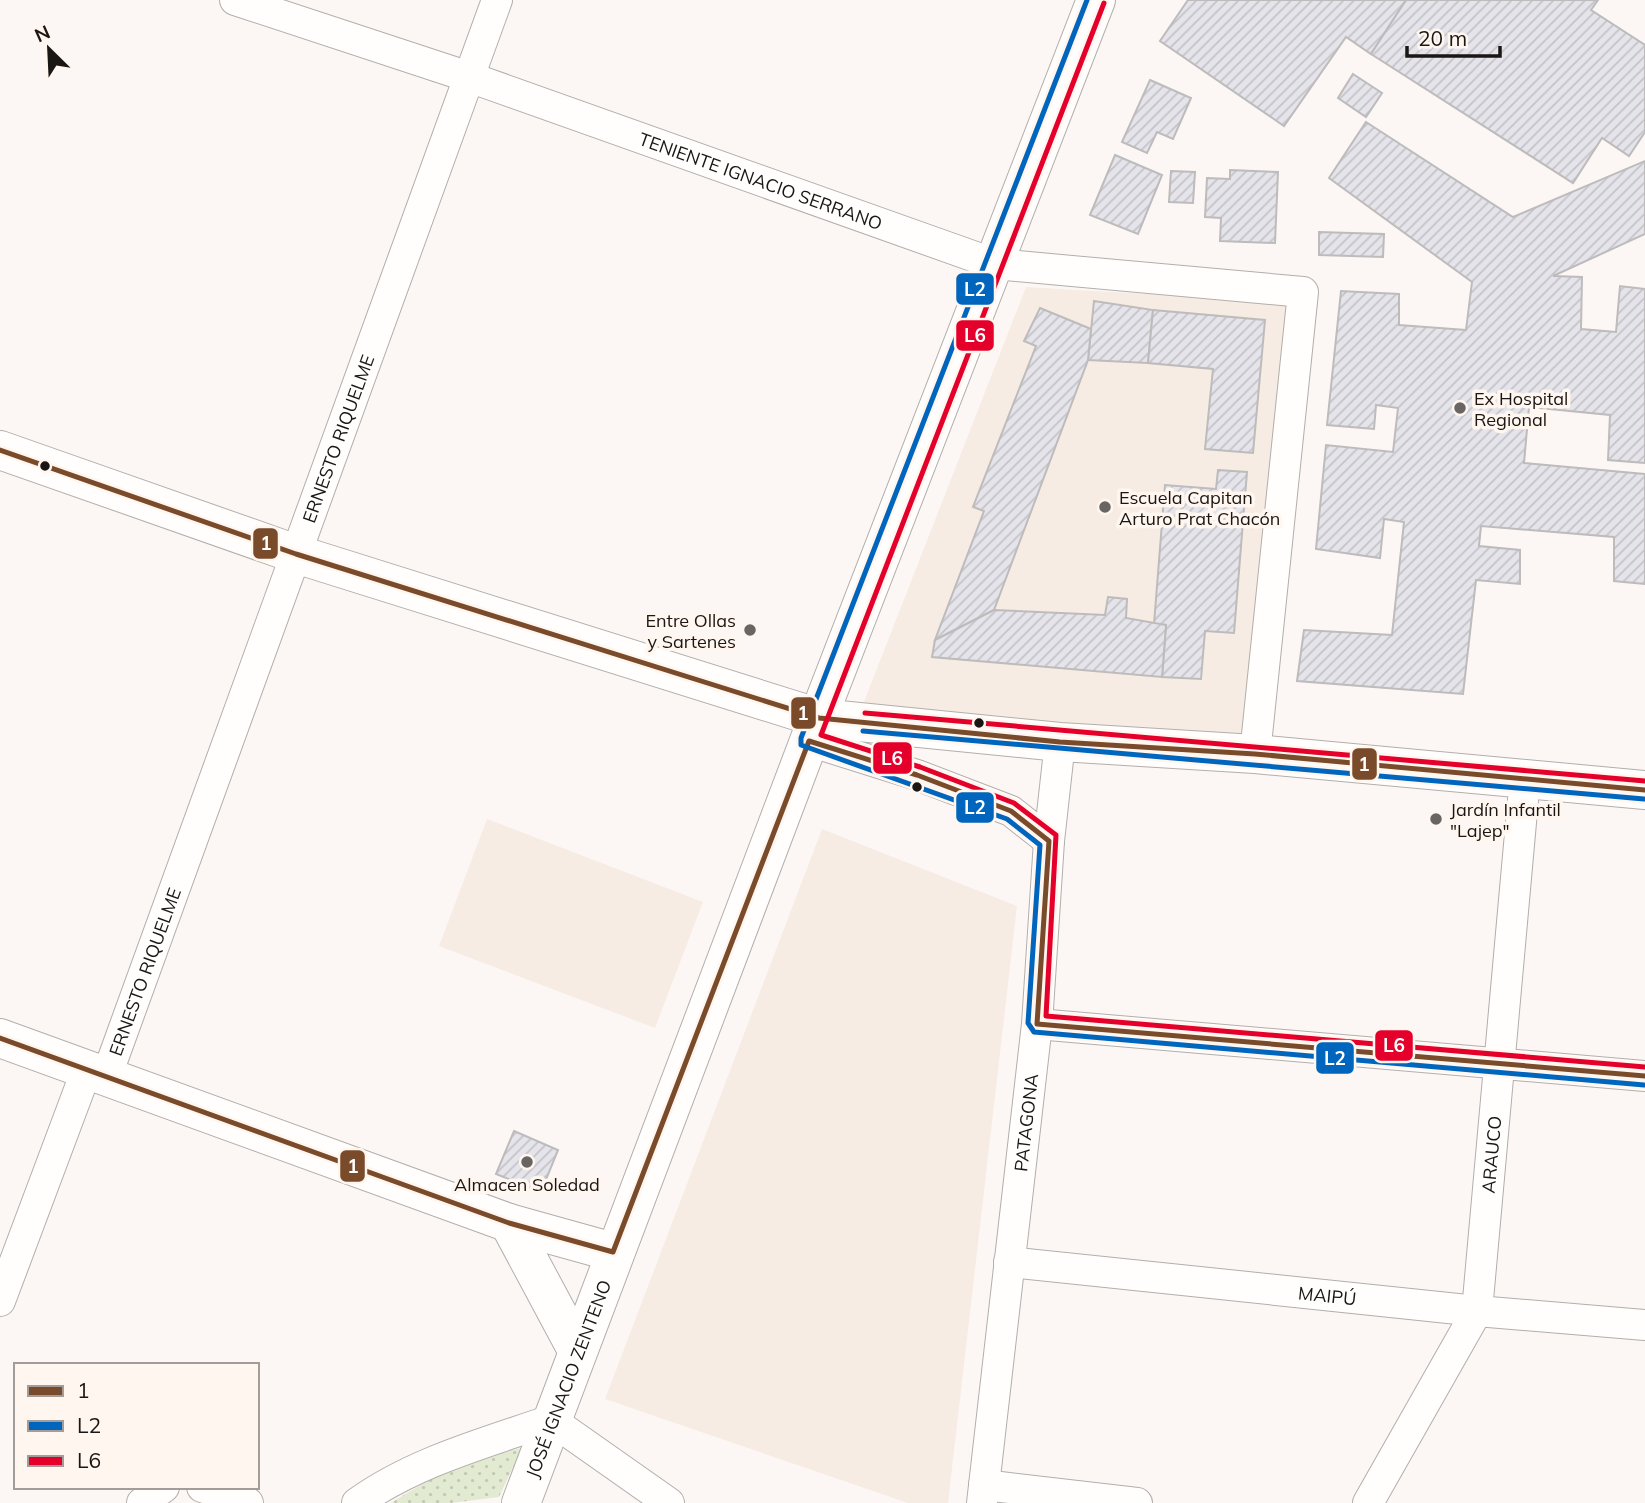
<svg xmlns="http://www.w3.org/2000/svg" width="1645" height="1503" font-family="Mulish,sans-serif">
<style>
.built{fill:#f6ece3}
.park{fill:url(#park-dots)}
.building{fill:url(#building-hatch);stroke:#bdbbbb;stroke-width:2}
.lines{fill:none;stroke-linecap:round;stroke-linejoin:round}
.minor-casing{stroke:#b2aeab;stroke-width:32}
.tertiary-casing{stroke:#b2aeab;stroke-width:40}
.minor{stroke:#fffefd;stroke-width:30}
.tertiary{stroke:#fffefd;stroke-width:38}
.bus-1-casing{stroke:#fff6f0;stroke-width:10}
.bus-2-casing{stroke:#fff6f0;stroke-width:10}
.bus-3-casing{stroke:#fff6f0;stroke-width:10}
.bus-1{stroke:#7a4b2a;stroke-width:5}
.bus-2{stroke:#0065bd;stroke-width:5}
.bus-3{stroke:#e4002b;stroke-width:5}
.poi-dot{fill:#696562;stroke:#fff6f0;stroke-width:2.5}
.bus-dot{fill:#1a1614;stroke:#fff6f0;stroke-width:2.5}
.labels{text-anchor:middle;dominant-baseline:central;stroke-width:7;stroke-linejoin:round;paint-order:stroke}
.street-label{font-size:18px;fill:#1a1614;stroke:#fff6f0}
.poi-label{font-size:18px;fill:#1a1614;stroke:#fff6f0;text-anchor:start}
.line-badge{stroke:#fff6f0;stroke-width:2.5}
.badge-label{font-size:19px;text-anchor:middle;font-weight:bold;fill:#fff}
</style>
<defs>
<pattern id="park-dots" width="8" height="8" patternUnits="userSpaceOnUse" patternTransform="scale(1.75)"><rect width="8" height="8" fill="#e3ead2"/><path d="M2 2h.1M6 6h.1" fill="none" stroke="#c2c8b3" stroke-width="1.8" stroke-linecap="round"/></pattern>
<pattern id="building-hatch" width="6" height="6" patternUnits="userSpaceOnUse" patternTransform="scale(1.75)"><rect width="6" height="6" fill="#e5e4ea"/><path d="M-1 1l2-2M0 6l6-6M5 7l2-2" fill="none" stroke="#c4c3c8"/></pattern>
</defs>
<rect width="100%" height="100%" fill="#fcf7f4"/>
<g class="built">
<path d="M1026,287L1291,302L1246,740L860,712Z"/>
<path d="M487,819L703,902L655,1028L439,946Z"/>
<path d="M822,829L1017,906L948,1503H908L605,1399Z"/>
</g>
<path class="park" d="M522,1448L499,1497L451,1503H391C431,1476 474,1458 522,1448Z"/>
<g class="building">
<path d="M1188,0H1406L1371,54L1346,37L1284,126L1160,41Z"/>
<path d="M1406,0H1598L1591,10L1645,45V132L1629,156L1602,138L1573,183L1371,54Z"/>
<path d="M1353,74L1382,93L1366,117L1338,98Z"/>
<path d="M1150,80L1191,98L1173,139L1157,132L1147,153L1122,142Z"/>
<path d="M1366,122L1513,217L1645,161V234L1553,276L1582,277L1581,329L1616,332L1620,286L1645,289V463L1608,460L1610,415L1529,407L1524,463L1645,474V584L1614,581V537L1481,526L1479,546L1520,550V584L1476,580L1463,694L1297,681L1304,630L1392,635L1404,522L1384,519L1380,558L1316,549L1326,445L1393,452L1398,408L1376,405L1374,429L1327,425L1341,291L1399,294V325L1466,330L1472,282L1329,178Z"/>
<path d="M1115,155L1162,175L1138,234L1090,215Z"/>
<path d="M1230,170L1278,172L1275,243L1220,241L1221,218L1205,217L1207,178L1230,179Z"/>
<path d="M1171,171L1195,172L1193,203L1169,202Z"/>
<path d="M1319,232L1384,234L1383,257L1319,255Z"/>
<path d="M1094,301L1153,310L1148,363L1088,360Z"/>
<path d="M1040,308L1091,329L1088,360L994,610L935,640L984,511L973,507L1036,346L1024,341Z"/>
<path d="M1153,310L1265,320L1253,453L1205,449L1213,369L1148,363Z"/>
<path d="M1218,470L1247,472L1234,633L1205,631L1201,679L1162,677L1166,625L1154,624L1165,485L1216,489Z"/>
<path d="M1108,597L1127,599L1126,618L1166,625L1162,677L932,657L935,640L994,610L1105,615Z"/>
<path d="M514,1131L558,1150L541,1192L496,1174Z"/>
</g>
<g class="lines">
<defs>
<g id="minor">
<path id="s1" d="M235,0L469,77L995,264L1303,292L1255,754"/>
<path d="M809,741L917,775L1011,811L1049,841"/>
<path d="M1037,1024L1645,1076"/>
<path id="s2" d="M107,1075L497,0"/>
<path id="s3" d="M1009,1262L1477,1311L1645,1325"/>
<path d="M0,1301L87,1069"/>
<path d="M984,1485L1137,1503"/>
<path d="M202,1487L248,1503"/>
<path d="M142,1503L164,1487"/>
<path d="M357,1503C414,1462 485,1443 551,1420L669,1503"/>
<path id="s4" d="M982,1503L1037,1024L1049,841L1060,742"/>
<path id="s5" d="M1368,1503L1477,1311L1525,778"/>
</g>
<g id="tertiary">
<path d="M0,450L296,554L819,718L1060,742L1255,754L1645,790"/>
<path d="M0,1038L509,1223L613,1252"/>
<path d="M509,1223L577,1350"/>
<path id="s6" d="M521,1503L809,741L1096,0"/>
</g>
</defs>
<use href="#minor" class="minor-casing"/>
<use href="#tertiary" class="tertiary-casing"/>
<use href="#minor" class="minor"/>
<use href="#tertiary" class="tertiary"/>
<defs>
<g id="bus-1">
<path d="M0,450L296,554L819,718L1060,742L1255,754L1645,790"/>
<path d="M0,1038L509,1223L613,1252L809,741L917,775L1011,811L1049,841L1037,1024L1645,1076"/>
</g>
<g id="bus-2">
<path d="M1087,0L801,738V745L1007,819L1040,845L1028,1023L1034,1032L1644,1085"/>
<path d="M863,731L1644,799"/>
</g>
<g id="bus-3">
<path d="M1104,3L821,735L920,767L1014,803L1056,835L1046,1016L1645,1067"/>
<path d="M865,713L1645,781"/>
</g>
</defs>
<use href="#bus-1" class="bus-1-casing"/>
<use href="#bus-2" class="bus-2-casing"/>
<use href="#bus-3" class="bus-3-casing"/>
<use href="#bus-1" class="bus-1"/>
<use href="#bus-2" class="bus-2"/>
<use href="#bus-3" class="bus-3"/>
</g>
<g class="poi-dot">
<circle cx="1460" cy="408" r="7"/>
<circle cx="1105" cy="507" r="7"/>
<circle cx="750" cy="630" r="7"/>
<circle cx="1436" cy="819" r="7"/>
<circle cx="527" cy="1162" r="7"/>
</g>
<g class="bus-dot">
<circle cx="45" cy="466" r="6"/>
<circle cx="979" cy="723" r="6"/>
<circle cx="917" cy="787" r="6"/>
</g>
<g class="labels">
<g class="street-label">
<text stroke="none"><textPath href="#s1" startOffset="556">TENIENTE IGNACIO SERRANO</textPath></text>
<text stroke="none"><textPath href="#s2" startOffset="677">ERNESTO RIQUELME</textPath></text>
<text stroke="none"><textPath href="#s2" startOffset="110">ERNESTO RIQUELME</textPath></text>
<text stroke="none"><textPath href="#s4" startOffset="383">PATAGONA</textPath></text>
<text stroke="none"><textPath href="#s5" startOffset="378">ARAUCO</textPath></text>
<text stroke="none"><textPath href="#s3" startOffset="320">MAIPÚ</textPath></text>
<text stroke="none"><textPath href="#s6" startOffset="133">JOSÉ IGNACIO ZENTENO</textPath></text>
</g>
<g class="poi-label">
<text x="1474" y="398">Ex Hospital<tspan x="1474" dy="21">Regional</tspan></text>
<text x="1119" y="497">Escuela Capitan<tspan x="1119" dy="21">Arturo Prat Chacón</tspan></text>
<text x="736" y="620" text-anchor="end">Entre Ollas<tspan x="736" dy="21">y Sartenes</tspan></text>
<text x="1450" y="809">Jardín Infantil<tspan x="1450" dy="21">"Lajep"</tspan></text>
<text x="527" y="1184" text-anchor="middle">Almacen Soledad</text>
</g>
</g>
<g class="line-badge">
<rect x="955" y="272" width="40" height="34" rx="7" fill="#0065bd"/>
<rect x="955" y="319" width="40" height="33" rx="7" fill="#e4002b"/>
<rect x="252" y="527" width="27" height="33" rx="7" fill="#7a4b2a"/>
<rect x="790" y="696" width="27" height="34" rx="7" fill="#7a4b2a"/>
<rect x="872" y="741" width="41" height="34" rx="7" fill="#e4002b"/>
<rect x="1351" y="747" width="27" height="34" rx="7" fill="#7a4b2a"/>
<rect x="955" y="791" width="40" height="33" rx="7" fill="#0065bd"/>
<rect x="1374" y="1029" width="40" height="33" rx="7" fill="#e4002b"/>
<rect x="1315" y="1041" width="40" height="34" rx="7" fill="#0065bd"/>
<rect x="339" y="1149" width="27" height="34" rx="7" fill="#7a4b2a"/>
</g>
<g class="badge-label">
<text x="975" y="296">L2</text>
<text x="975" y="342">L6</text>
<text x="266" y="550">1</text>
<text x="803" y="720">1</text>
<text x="892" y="765">L6</text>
<text x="1364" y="771">1</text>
<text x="975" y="814">L2</text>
<text x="1394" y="1052">L6</text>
<text x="1335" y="1065">L2</text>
<text x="353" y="1173">1</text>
</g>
<rect x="14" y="1363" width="245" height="126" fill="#fff6f0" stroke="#a39c98" stroke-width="2"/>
<rect x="28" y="1386" width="35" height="10" fill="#7a4b2a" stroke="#a39c98" stroke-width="2"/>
<text x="77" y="1398" font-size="21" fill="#1a1614">1</text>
<rect x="28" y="1421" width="35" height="10" fill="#0065bd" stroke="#a39c98" stroke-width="2"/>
<text x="77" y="1433" font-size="21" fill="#1a1614">L2</text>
<rect x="28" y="1456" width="35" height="10" fill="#e4002b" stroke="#a39c98" stroke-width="2"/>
<text x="77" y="1468" font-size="21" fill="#1a1614">L6</text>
<g transform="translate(49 49) rotate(336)" stroke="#fff6f0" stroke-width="5" paint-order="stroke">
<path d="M0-5L12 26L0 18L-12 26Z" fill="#1a1614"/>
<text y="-10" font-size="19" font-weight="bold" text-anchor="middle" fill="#1a1614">N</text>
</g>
<path d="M1407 46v10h93v-10" fill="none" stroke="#1a1614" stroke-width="3.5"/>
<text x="1418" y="46" font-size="21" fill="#1a1614" stroke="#fff6f0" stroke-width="5" paint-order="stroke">20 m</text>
</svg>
